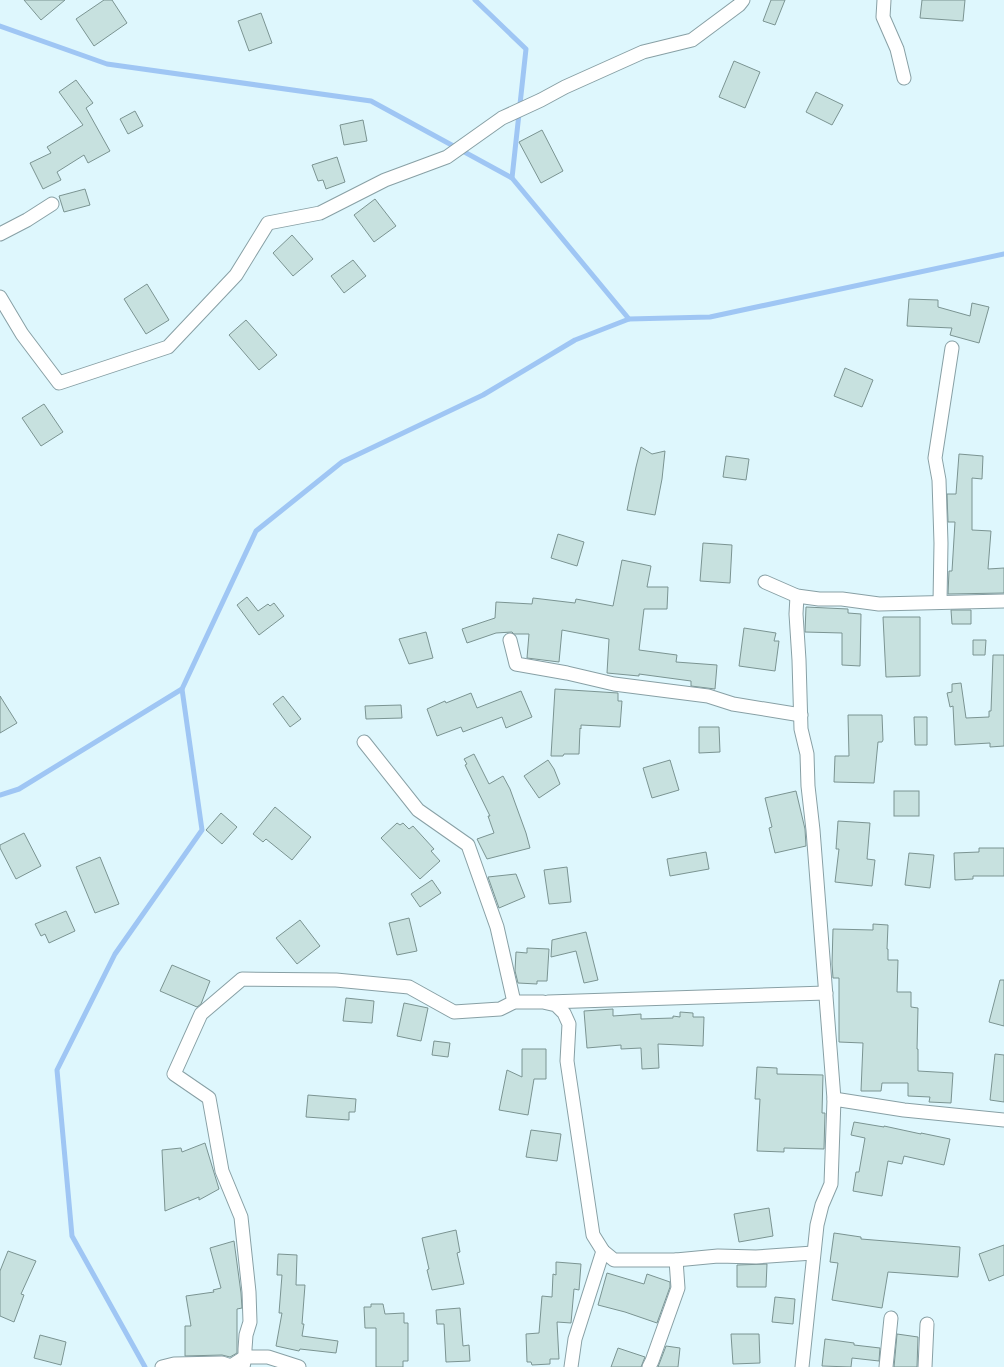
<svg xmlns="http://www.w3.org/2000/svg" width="1004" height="1367" font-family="Commissioner,sans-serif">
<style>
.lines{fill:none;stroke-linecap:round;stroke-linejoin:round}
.stream{stroke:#9fc6f4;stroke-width:5}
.building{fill:#c7e1df;stroke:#7b9492}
.street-casing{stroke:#88a0a5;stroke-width:15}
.street{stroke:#fff;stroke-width:13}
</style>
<rect width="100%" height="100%" fill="#def7fd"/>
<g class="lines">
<g class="stream">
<path d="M475,0L526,49L512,178"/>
<path d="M0,26L107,64L371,101L512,178L629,319L710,317L1004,254"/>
<path d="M0,795L19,789L182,689L256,531L342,462L483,395L575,340L629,319"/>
<path d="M145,1367L72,1236L57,1070L115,954L202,830L182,689"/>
</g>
</g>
<g class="building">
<path d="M24,0H65L41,20Z"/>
<path d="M104,0H112L127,23L94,46L76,19Z"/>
<path d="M771,0H785L775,25L763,21Z"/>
<path d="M922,0H965L963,21L920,18Z"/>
<path d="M261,13L272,43L249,51L238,21Z"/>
<path d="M734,61L760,72L745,108L719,97Z"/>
<path d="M76,80L93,103L86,108L110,151L88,163L84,155L57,172L61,180L43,189L30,163L51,153L47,147L83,125L59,92Z"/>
<path d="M816,92L843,105L832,125L806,112Z"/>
<path d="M135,111L143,126L128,134L120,119Z"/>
<path d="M363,120L367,141L344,145L340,125Z"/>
<path d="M542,130L563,171L541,183L519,142Z"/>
<path d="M337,157L345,182L326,189L323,180L318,181L312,165Z"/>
<path d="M85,189L90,205L64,212L59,196Z"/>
<path d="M375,199L396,226L374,242L354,215Z"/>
<path d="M292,235L313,259L293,276L273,253Z"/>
<path d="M353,260L366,276L344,293L331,276Z"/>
<path d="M147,284L169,320L146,334L124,299Z"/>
<path d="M909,299L938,300V307L970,316L972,303L989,307L979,343L950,335L952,328L907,326Z"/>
<path d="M246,320L277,355L259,370L229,335Z"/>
<path d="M845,368L873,380L862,407L834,396Z"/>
<path d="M44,404L63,432L41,446L22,418Z"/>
<path d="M641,447L652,454L665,451L662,479L655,515L627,510L636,467Z"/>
<path d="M959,454L983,456L982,479L972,478V530L991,531L988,569L1004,568V593L948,594L949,571H952L955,522H948L947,494H956Z"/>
<path d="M726,456L749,459L746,480L723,477Z"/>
<path d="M558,534L584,542L577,566L551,558Z"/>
<path d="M703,543L732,545L730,583L700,581Z"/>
<path d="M622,560L651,566L647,587H668L667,609H644L639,650L677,655L676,662L717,665L715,689L691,686V681L639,674V676L607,673L609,639L562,630L559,662L527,658L529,634H514L512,632L496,633L467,643L462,629L495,618L496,602L532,604L533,598L575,603L576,599L613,606Z"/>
<path d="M247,597L258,611L268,604L270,606L274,603L284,616L259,635L237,605Z"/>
<path d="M806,607L848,609V613L861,614L860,666L842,665V633L805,632Z"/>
<path d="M951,610H971V624H952Z"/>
<path d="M883,617H920V676L886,677Z"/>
<path d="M744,628L776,633L774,641H779L775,671L739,666Z"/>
<path d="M426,632L433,658L409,664L399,639Z"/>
<path d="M973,640H986L985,655H973Z"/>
<path d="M993,655H1004V746L990,747V743L955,745L953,706L950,707L947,693L952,692V684L961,683L966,718L989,717V711H991Z"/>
<path d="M555,689L618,693V701H622L620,727L581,725V729L580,728L579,754H564L563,756H551Z"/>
<path d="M521,691L532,717L506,728L502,717L463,732L461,727L437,736L427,709L445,701L446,703L471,693L477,708Z"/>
<path d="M0,696L17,723L0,733Z"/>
<path d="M283,696L301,719L290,727L273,704Z"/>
<path d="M401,705L402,718L366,719L365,706Z"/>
<path d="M848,715H882L883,740L882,742H878L874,783L834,782L835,756H849Z"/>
<path d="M914,717H927V745H915Z"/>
<path d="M699,727H719L720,752L699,753Z"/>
<path d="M474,754L489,784L503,776L510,789L526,833L530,848L487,859L477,839L494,833L488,816H490L465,765L467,764L464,759Z"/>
<path d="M548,760L554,769L560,784L539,798L524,776Z"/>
<path d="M670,760L679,790L652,798L643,768Z"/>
<path d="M796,791L805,829L806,846L775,853L769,828L772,827L765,798Z"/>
<rect x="894" y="791" width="25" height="25"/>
<path d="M275,807L311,837L292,860L266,839L263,842L253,834Z"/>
<path d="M221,813L237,827L222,844L206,830Z"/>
<path d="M838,821L870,823L867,859L875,860L872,886L835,882L839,849H836Z"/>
<path d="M397,823L400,825L403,823L409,829L413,826L434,849L431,851L440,861L420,879L381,838Z"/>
<path d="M24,833L41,866L16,879L0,848V845Z"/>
<path d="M979,848H1004V876H973V879L955,880L954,853L979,852Z"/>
<path d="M706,852L709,869L670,876L667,859Z"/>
<path d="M909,853L934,855L930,888L905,885Z"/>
<path d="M100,857L119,904L95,913L76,867Z"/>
<path d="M567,867L571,902L549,904L544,870Z"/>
<path d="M516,874L525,897L499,908L488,877Z"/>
<path d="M432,880L441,893L420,907L411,894Z"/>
<path d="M66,911L75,931L49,943L45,934L41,936L35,924Z"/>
<path d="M409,918L417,951L397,955L389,923Z"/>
<path d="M300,920L320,946L297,964L276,938Z"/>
<path d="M873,924L888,925L887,949H888V960H898L897,992H911V1007L918,1008L917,1049H918V1071L953,1073L951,1103L929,1102L930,1097L908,1096V1083H882L881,1091H861L863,1043L839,1042V978H833L832,964L833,929L873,930Z"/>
<path d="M586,932L598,980L584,983L576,951L551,957L552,940Z"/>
<path d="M527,948L549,949L547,981H537V984L518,983L515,971L516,952L527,953Z"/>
<path d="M172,965L210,981L201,1004L197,1007L160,991Z"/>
<path d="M1000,980H1004V1026L989,1022Z"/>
<path d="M346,998L374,1001L372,1023L343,1021Z"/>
<path d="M404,1003L428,1008L421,1041L397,1036Z"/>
<path d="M613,1009V1016L641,1014V1019L673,1018V1016L680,1017V1012L693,1013V1017H704L703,1046L658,1044L659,1068L642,1069L641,1048L621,1049V1045L587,1048L584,1011Z"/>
<path d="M434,1041L450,1043L448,1057L432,1055Z"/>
<path d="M522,1049H546V1079H534L528,1115L499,1110L507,1070L522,1077Z"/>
<path d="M995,1054L1004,1055V1102L990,1100Z"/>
<path d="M757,1067L777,1068V1074L823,1075L822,1113H825L824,1149L784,1148V1152L757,1151L760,1099H755Z"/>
<path d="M308,1095L356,1099L355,1112H349V1120L306,1117Z"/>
<path d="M854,1122L884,1127V1126L921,1134V1133L950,1139L944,1165L904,1156L902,1164L888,1161L882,1196L853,1191L856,1172H859L865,1138L851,1135Z"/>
<path d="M531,1130L561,1134L557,1161L526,1157Z"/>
<path d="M205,1143L219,1189L199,1200V1197L165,1211L162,1150L181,1148L182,1152Z"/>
<path d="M769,1208L773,1236L739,1242L734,1214Z"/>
<path d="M456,1230L460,1252L457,1253L464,1284L432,1290L427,1270L429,1269L422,1238Z"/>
<path d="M834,1233L861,1237V1239L960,1247L958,1277L888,1272L882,1308L832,1300L838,1263L830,1262Z"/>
<path d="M234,1241L241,1293L242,1308L237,1309V1353L230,1357L222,1355L185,1356V1326H191L186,1296L214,1292L213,1290L221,1288L210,1248Z"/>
<path d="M1004,1245V1275L989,1281L979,1254Z"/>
<path d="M8,1251L36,1261L21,1294L24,1295L14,1322L0,1316V1271Z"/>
<path d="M278,1254L297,1255L296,1285H305L302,1324H304L302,1336L338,1341L336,1353L300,1349L299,1351L276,1346L282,1313H279L282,1275H277Z"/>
<path d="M556,1262L581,1264L579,1290L574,1289L571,1323L557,1322L559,1359H550V1364L532,1365L531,1362H527L526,1334L539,1333L542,1296L552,1297L553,1274L556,1275Z"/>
<path d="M767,1264L766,1287H737V1265Z"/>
<path d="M607,1273L644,1284L647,1274L670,1282V1287L657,1323L625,1312L598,1305Z"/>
<path d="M775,1297L795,1299L793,1324L772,1322Z"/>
<path d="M371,1304H383L385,1314L404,1313V1323H408V1361H403V1367H376V1328H365L364,1307H371Z"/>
<path d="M460,1308L463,1346L469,1345L470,1361L446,1362L444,1324H437L436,1310Z"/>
<path d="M731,1334H759L760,1363L733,1364Z"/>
<path d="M897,1334L918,1337L917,1367H894Z"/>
<path d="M40,1335L66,1342L61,1365L34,1358Z"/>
<path d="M825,1339L854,1343V1345L880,1348L879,1361L852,1358L851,1367L822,1366Z"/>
<path d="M666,1346L680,1348L678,1367H658Z"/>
<path d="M618,1348L645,1357L641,1367H611Z"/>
</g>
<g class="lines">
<defs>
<g id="street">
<path d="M884,0L883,17L897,49L904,78"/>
<path d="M0,234L27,220L52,204"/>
<path d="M0,297L22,334L59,383L168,347L236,275L268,223L320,213L385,180L447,157L502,118L541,100L565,87L643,52L692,40L739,5L743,0"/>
<path d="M765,582L797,596L819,599H842L879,604L1004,601"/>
<path d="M797,596L796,614L799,660L801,729L807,754L808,786L813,830L834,1099"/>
<path d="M940,602L941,543L939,480L935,458L952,348"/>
<path d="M510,640L516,664L567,673L614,684L708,696L733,704L801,715"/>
<path d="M364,742L418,810L468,845L497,927L514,1002"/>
<path d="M548,1002L826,993"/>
<path d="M162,1367L174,1364L222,1363L231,1366L245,1357H268L299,1367"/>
<path d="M243,1367L245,1357V1349L246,1335L250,1322L249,1292L241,1217L222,1171L209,1098L174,1074L201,1014L242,979L336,980L409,987L454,1012L500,1009L514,1002H543L556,1005L564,1013L569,1024L567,1061L593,1235L603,1251L614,1260H676L718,1256L756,1257L813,1253"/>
<path d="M571,1367L575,1339L603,1251"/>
<path d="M649,1367L652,1361L678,1288L676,1260"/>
<path d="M802,1367L817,1225L822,1205L831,1184L834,1099L904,1110L1004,1120"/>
<path d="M886,1367L891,1318"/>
<path d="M925,1367L927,1324"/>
</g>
</defs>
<use href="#street" class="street-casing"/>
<use href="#street" class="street"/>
</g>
</svg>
